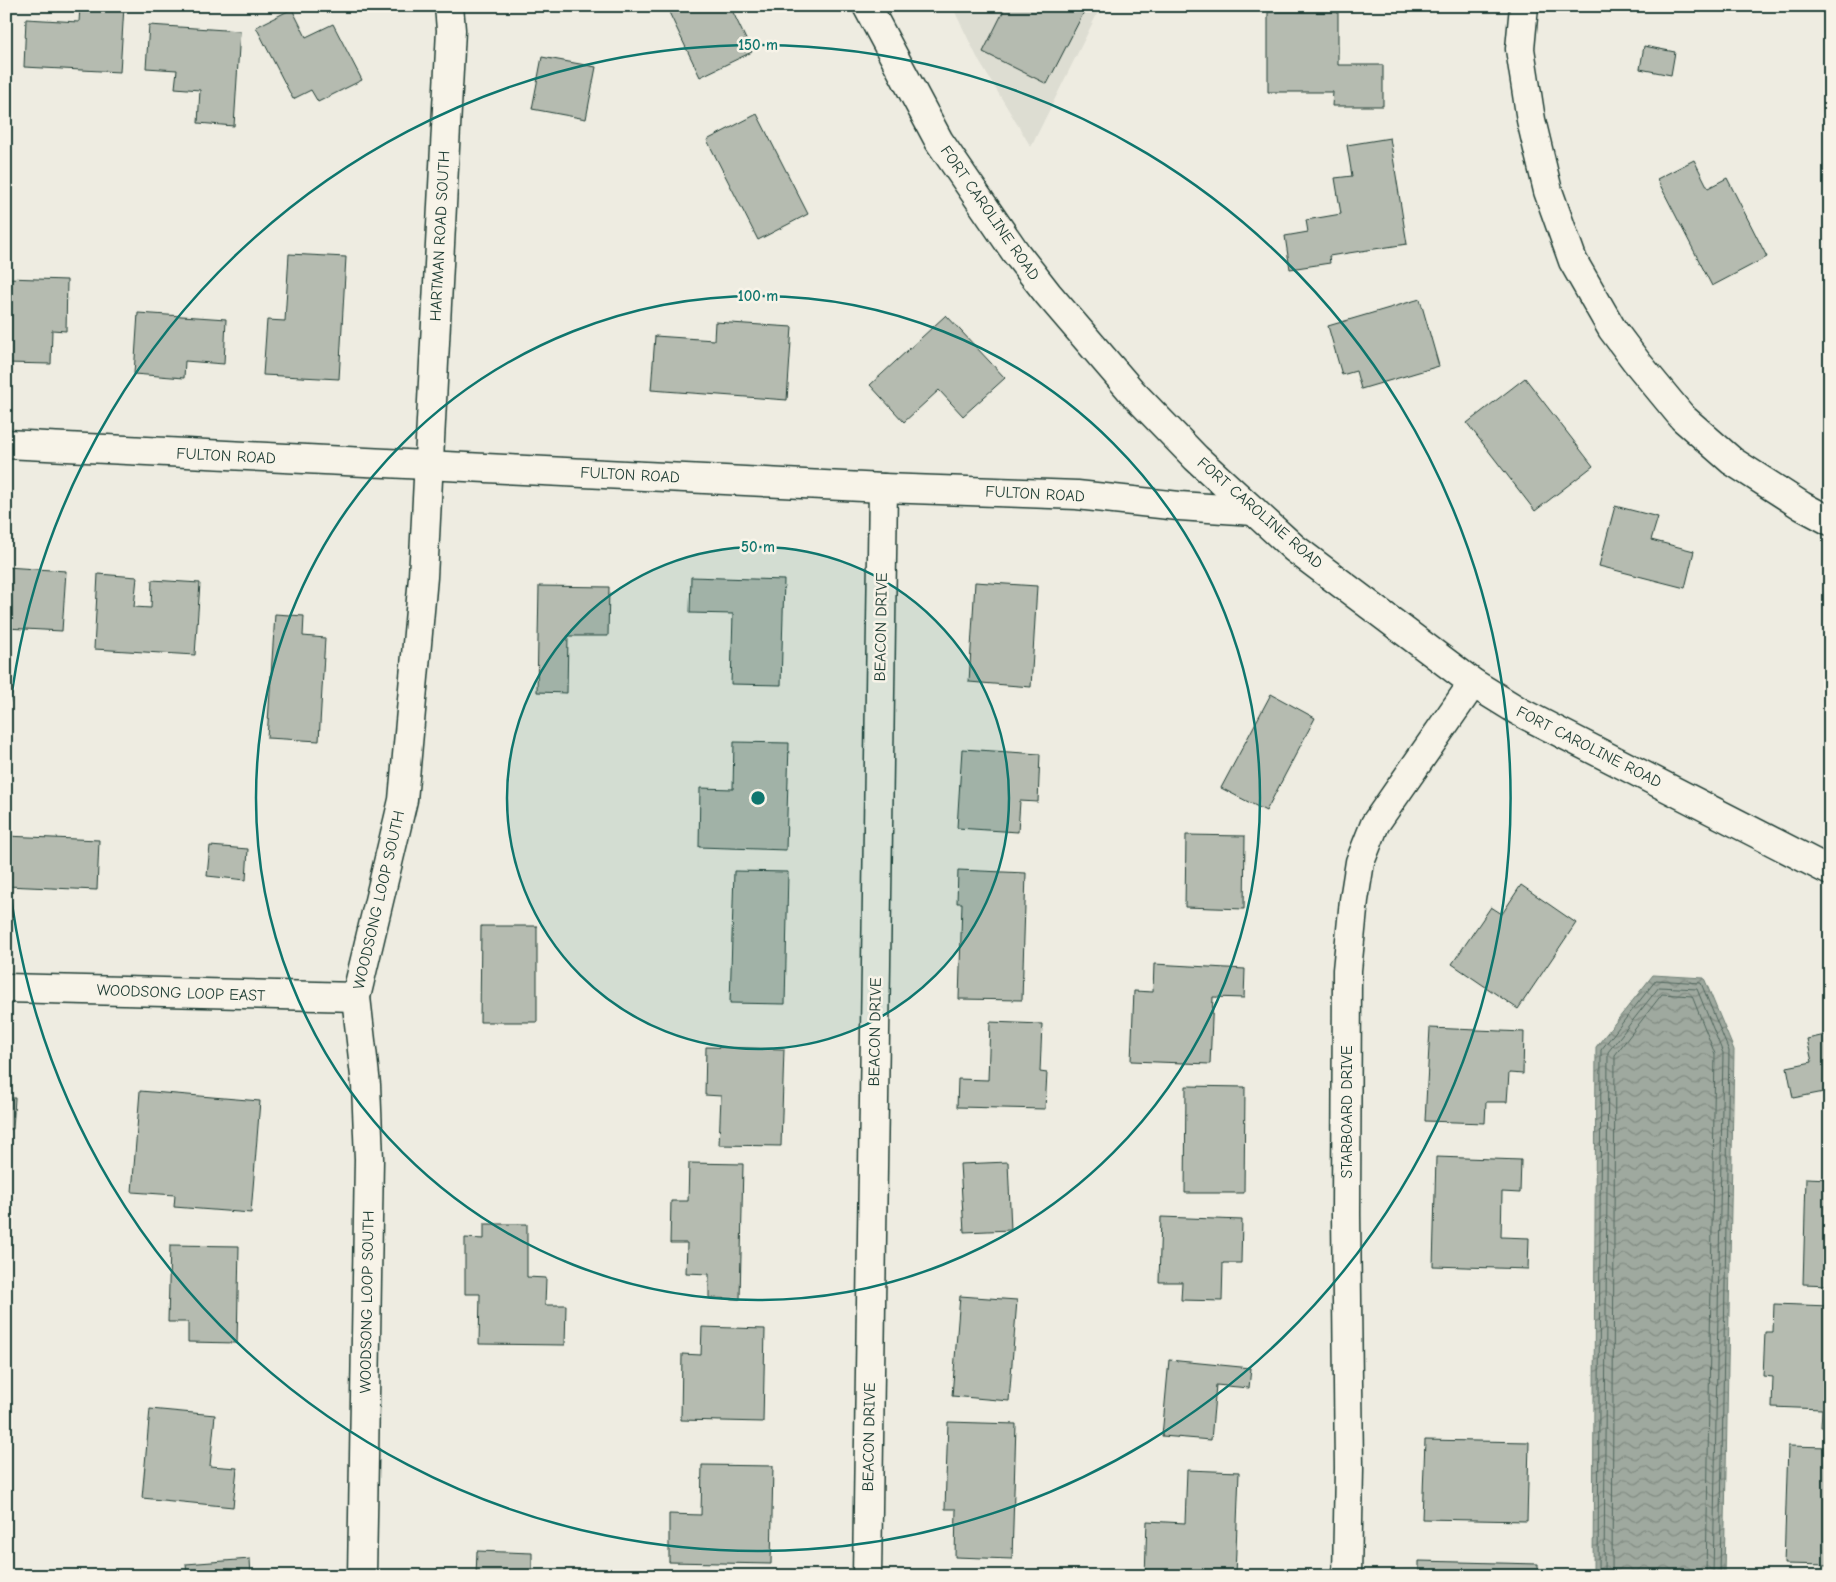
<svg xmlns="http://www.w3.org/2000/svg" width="1836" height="1582" font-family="'Comic Neue',sans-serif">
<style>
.built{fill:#ddddd2}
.water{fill:url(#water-waves);stroke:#6c7e74}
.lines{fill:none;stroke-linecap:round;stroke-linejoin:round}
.shore{stroke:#52685f;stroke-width:1}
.building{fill:#b5bbb0;stroke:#1f3d34}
.street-casing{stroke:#1f3d34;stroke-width:31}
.secondary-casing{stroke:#1f3d34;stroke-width:31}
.street{stroke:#f7f3e8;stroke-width:28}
.secondary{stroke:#f7f3e8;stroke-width:28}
.ring{fill:none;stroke:#0f766e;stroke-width:2.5}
.labels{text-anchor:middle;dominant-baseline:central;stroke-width:5;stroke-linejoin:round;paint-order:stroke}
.street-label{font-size:16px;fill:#1f3d34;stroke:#f7f3e8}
.centre{fill:#0f766e;stroke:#f7f3e8;stroke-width:2.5}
.ring-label{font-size:15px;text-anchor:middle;font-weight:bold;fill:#0f766e;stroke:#f7f3e8;stroke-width:5;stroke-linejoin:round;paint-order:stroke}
</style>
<defs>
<pattern id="water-waves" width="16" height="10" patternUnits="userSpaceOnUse" patternTransform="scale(1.25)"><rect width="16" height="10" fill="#9fa99f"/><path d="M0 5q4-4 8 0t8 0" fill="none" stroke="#818b82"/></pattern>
</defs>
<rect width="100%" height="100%" fill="#eeece1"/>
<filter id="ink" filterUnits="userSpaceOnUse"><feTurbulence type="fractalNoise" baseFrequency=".02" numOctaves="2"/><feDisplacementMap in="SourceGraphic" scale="10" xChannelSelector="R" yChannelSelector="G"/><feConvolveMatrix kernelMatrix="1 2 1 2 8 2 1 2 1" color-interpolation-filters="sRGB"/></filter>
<g filter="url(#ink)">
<path class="built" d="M952,6H1101L1031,147L979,61Z"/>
<path class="water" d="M1653,975L1704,978L1734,1050L1724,1576H1593L1596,1047Z"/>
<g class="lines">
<g class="shore">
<path d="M1598,1576L1601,1050L1656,980L1701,983L1729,1051L1720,1576"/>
<path d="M1604,1576L1608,1052L1659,987L1697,989L1723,1053L1713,1576"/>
<path d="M1612,1576L1615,1055L1662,994L1692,996L1715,1054L1706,1576"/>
</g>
</g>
<g class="building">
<path d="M80,6H124L120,72L24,67L26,19L79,22Z"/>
<path d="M666,6H730L752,52L700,77Z"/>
<path d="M1006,6H1087L1047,84L983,52Z"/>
<path d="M292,9L306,37L333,24L362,80L318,102L311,90L293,99L256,27Z"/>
<path d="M1268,12H1338V65H1383V106H1332L1333,92H1268Z"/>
<path d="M149,25L240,31L234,126L198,123L200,90L175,88L177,70L146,68Z"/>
<path d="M1644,46L1675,52L1671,75L1640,69Z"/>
<path d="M542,57L596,67L586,119L532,109Z"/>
<path d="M757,114L808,214L758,240L707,140Z"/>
<path d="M1390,138L1407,244L1329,256L1330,263L1290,269L1285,236L1308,232L1306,220L1341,214L1335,178L1352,176L1347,145Z"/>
<path d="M1694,160L1708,188L1727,178L1767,257L1712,286L1657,179Z"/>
<path d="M289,254L346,257L339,379L263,375L267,320L285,321Z"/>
<path d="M8,278L67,280L66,331L52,330L51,364L6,363Z"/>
<path d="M1420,299L1439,366L1361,389L1356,371L1342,375L1328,326Z"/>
<path d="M138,313L226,319L224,364L185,361L184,378L134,374Z"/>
<path d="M946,315L1005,378L963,416L939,390L904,422L870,385Z"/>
<path d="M715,322L792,327L787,400L651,390L655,336L714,340Z"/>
<path d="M1525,378L1593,466L1535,511L1467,423Z"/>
<path d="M1615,506L1658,517L1651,540L1694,551L1685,588L1599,566Z"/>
<path d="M6,567L66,571L62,631L6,628Z"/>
<path d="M98,574L137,577L134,607L151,608L152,580L200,583L195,655L94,649Z"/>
<path d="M691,577L784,580L781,685L731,684L733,614L690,613Z"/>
<path d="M975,582L1037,586L1031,687L969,682Z"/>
<path d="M539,586L609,587L608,636H568L567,693L537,692Z"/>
<path d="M275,614L304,616L303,636L325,638L319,741L267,738Z"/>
<path d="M1271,694L1315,718L1266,811L1221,788Z"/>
<path d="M734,742L789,743L786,850L699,847L700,788L733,789Z"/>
<path d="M962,749L1040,754L1038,802L1020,801L1018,832L957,828Z"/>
<path d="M1186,835L1245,836L1244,909L1185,907Z"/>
<path d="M6,836L99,840L97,890L6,886Z"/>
<path d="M210,846L248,849L246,880L207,876Z"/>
<path d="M958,870L1026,873L1022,1000L959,999L962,903H957Z"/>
<path d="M734,871L788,872L785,1004L730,1003Z"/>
<path d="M1521,885L1576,923L1518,1009L1452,964L1491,907L1502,914Z"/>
<path d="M481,926H537V1022H480Z"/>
<path d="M1154,964L1245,969L1244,998L1213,997L1210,1064L1131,1061L1134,991L1153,992Z"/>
<path d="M990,1022L1042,1024L1040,1072L1047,1073L1045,1109L957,1107L958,1079L988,1080Z"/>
<path d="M1430,1028L1524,1032L1523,1074L1509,1073L1507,1102H1486L1485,1123L1425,1121Z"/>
<path d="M1830,1034V1117L1824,1092L1793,1098L1787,1067L1812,1062L1807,1039Z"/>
<path d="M706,1047L784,1049L781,1146L719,1145L721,1096L705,1095Z"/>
<path d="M1186,1086L1245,1087L1244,1193H1185Z"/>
<path d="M140,1091L260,1101L251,1213L174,1207L175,1195L132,1192Z"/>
<path d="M6,1098H15L13,1129H6Z"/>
<path d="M1436,1157L1521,1160L1520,1193L1502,1192L1501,1237L1529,1238L1528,1269L1433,1266Z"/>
<path d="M1008,1162L1011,1230L964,1232L960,1164Z"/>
<path d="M689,1163L743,1164L740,1299L709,1298V1274L686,1273L687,1243H670L671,1201H688Z"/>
<path d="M1806,1178L1830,1179V1285L1803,1284Z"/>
<path d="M1161,1217L1242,1220L1241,1263H1223L1222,1301L1181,1300L1182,1282H1159Z"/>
<path d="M484,1224H527V1277L546,1278L545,1305H566L565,1345L479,1344L480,1294H465V1238L484,1239Z"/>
<path d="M170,1245L239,1246L237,1343L188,1342V1322H168Z"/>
<path d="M960,1296L1017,1300L1009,1401L952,1396Z"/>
<path d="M1774,1304L1830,1306V1427H1821L1822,1409L1772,1407L1773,1377L1763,1376L1765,1332H1773Z"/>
<path d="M702,1327L765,1329L763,1422L681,1420L682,1354L701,1355Z"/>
<path d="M1169,1360L1251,1368L1249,1388L1216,1385L1211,1440L1162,1436Z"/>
<path d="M150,1409L215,1415L210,1466L237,1468L233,1507L142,1498Z"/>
<path d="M948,1422L1016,1424L1012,1559L955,1557L956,1509H945Z"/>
<path d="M1425,1440L1529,1442L1527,1521L1422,1519Z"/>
<path d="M1788,1446L1830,1447V1565L1784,1564Z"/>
<path d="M702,1465L773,1466L771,1564L669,1562V1514L701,1515Z"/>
<path d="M1187,1470L1239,1472L1235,1576H1145L1147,1521L1185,1523Z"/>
<path d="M477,1551L532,1553V1576H476Z"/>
<path d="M250,1559L251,1576H187L186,1564Z"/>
<path d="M1419,1561L1538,1564V1576H1419Z"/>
</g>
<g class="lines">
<defs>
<g id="street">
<path d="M1524,6L1520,49L1531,120L1548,191L1573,261L1612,329L1636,361L1683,418L1732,461L1802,506L1830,521"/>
<path d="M6,444L883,488L1077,495L1179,506L1254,511"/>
<path d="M6,988L356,997"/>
<path d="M362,1576L369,1159L366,1085L356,997L403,800L423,577L451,30L449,6"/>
<path d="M867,1576L883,488"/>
<path d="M1347,1576L1349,1468L1346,1215L1347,970L1354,900L1360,862L1375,824L1473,683"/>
</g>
<path id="secondary" d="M867,6L939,141L1016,253L1048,294L1133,393L1196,458L1294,548L1473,683L1520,712L1830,871"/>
</defs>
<use href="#street" class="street-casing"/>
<use href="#secondary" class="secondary-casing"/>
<use href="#street" class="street"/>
<use href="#secondary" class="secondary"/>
</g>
</g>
<circle cx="758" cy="798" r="251" fill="#0f766e" fill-opacity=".12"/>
<g class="ring">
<circle cx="758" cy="798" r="251"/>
<circle cx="758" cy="798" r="502"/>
<path d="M6 752A753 753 0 1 1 6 844"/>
</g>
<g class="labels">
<g class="street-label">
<text transform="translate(990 213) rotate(55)">FORT CAROLINE ROAD</text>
<text transform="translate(440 236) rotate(-87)">HARTMAN ROAD SOUTH</text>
<text transform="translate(226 456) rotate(3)">FULTON ROAD</text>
<text transform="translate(630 475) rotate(3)">FULTON ROAD</text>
<text transform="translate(1035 494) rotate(3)">FULTON ROAD</text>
<text transform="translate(1260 513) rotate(41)">FORT CAROLINE ROAD</text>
<text transform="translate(881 627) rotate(-89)">BEACON DRIVE</text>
<text transform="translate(1589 747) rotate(27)">FORT CAROLINE ROAD</text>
<text transform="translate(379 900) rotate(-77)">WOODSONG LOOP SOUTH</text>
<text transform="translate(181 993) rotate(2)">WOODSONG LOOP EAST</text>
<text transform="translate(875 1032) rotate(-89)">BEACON DRIVE</text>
<text transform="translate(1347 1112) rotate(-90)">STARBOARD DRIVE</text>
<text transform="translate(367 1302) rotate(-89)">WOODSONG LOOP SOUTH</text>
<text transform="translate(869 1437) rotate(-89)">BEACON DRIVE</text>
</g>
</g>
<circle cx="758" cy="798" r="8" class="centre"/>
<g class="ring-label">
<text x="758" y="50">150 m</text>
<text x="758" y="301">100 m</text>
<text x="758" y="552">50 m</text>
</g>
<rect width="1836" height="1582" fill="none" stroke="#f7f3e8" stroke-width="25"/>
<rect x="12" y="12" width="1811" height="1557" fill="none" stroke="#1f3d34" stroke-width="2" filter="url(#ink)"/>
</svg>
